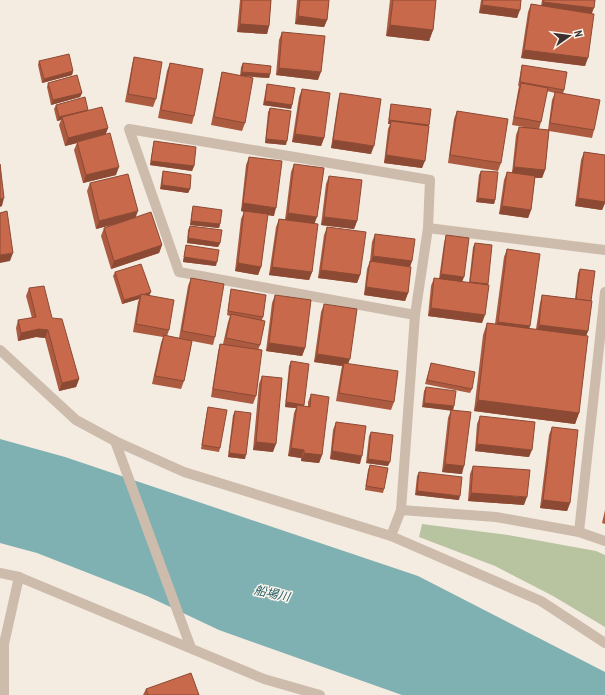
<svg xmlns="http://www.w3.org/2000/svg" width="605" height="695" font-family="'PT Sans Narrow','Noto Sans JP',sans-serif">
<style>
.green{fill:#b8c4a0}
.water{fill:#7fb0b2}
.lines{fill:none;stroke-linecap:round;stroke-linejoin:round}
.minor{stroke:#cdbbac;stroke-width:10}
.wall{fill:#ac5a40;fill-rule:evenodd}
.shaded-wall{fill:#8c4a34}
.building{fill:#c8694b;stroke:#8c4a34}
.labels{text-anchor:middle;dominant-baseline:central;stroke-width:3;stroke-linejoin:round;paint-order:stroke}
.water-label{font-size:12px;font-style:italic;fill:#1f5a5e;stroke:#fbf5ee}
</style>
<rect width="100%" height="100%" fill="#f4ebe1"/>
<path class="green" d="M422,524L508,535L596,551L605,555V627L553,596L495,566L419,537Z"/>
<path class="water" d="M0,439L65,457L418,576L605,672V695H402L219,630L147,596L37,553L0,543Z"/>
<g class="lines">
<g class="minor">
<path d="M428,228L605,250"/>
<path d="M0,350L76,420L115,441L184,472L391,536L401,510L415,315L428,228L430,180L129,129L179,272L415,315"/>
<path d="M115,441L191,648"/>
<path d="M401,510L496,517L579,532L605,541"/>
<path d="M579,532L605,292"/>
<path d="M391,536L541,601L605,643"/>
<path d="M0,573L19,577L264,679L320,695"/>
<path d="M4,695V644L19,577"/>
</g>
</g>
<g class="wall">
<path d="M240,0H271L269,26L267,34L237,32Z"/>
<path d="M297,0H329L327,20L324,27L295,24Z"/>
<path d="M390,0H436L433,30L429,41L386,36Z"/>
<path d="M481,0H521L517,18L479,13Z"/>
<path d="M542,0H595L592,13L585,66L521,58L528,12L531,4L541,6Z"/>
<path d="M282,32L318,80L276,75L279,40Z"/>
<path d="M134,57L156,99L153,107L125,102L132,65Z"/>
<path d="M39,61L73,71L72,75L42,83L38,65Z"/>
<path d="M170,63L194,116L192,124L158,118L167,71Z"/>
<path d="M243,63L270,74L269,78L242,76L245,123L242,131L211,125L220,80L222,72L240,76L241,67Z"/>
<path d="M522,65L564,90L563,94L594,130L592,138L549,131L545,170L542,178H535L531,210L528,218L499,214L504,180L507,172L512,173L516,135L519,127H524L512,125L518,91L519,86H518L521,69ZM547,91L555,93L552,100L548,130L539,129L541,122Z"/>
<path d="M48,83L82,93L80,97L51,105L47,87Z"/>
<path d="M267,84L292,105L291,109L263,105L266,88Z"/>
<path d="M302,89L324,138L321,146L292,142L299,97Z"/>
<path d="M340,93L371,154L331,148L338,101Z"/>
<path d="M391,104L429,126L422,168L384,163L388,129L390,124H388L390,108Z"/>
<path d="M56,105L88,110L87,111L108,128L105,135L116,175L83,183L74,150L77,143L65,146L59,125L61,120L57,121L54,109Z"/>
<path d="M270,108L286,145L265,143L268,112Z"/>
<path d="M457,111L501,163L498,171L448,163L454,119Z"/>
<path d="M154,141L194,166L192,171L150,165L153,146Z"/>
<path d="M584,152L605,155V203L602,210L575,206L581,160Z"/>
<path d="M249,157L274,216L267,215L261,267L258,275L235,271L241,219L244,212L241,211L246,165Z"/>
<path d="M294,164L315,224L312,272L309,280L269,275L276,227L279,219L285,220L291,172Z"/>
<path d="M163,171L190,189L188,193L160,189L162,175Z"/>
<path d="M481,171L495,200L494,204L476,202L479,175Z"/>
<path d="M329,176L357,221L354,229L321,225L326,184Z"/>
<path d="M90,183L135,218L162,245L159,253L111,269L101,236L104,228L119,223L96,229L87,191Z"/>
<path d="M193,206L220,224L219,228L190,225L192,210Z"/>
<path d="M190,226L220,243L218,247L187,243L188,230Z"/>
<path d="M327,227L360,275L357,283L318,278L324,235Z"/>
<path d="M375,234L412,261L410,267L408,293L405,301L364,295L367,269L370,261L372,242Z"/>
<path d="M446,235L462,282L469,283L473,247L475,243L488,284L482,323L428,316L431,286L434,278L439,279L444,243Z"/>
<path d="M186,245L216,266L183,262L185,250Z"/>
<path d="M507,249L529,329H536L540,303L542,295L575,299L578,273L580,269L591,301L588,331L586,336L579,413L575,424L474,411L483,335L487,323L495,324L504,257Z"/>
<path d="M115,272L149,296L169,330L167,336L179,338L188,286L191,278L215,337L213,345L192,341L184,381L181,389L152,384L161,343L163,337L133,332L138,302L139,299L122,304L113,276Z"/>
<path d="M29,288L52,318L79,379L76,387L59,391L45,338L36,337L18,341L16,328L18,320L32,318L26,296Z"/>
<path d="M231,289L263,317L262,320L260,345L258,350L256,396L253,404L211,397L218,352L220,344H223L228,322L230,316L227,315L230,294Z"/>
<path d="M275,295L305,348L302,356L266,351L272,303Z"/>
<path d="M324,304L348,363L394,402L391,410L336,401L341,371L342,366L314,362L321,312Z"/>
<path d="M291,361L303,406L308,407V402L311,394L322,455L319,463L301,461V458L288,456L294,413L296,408L285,407L289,366Z"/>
<path d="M431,363L472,389L470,393L425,384Z"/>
<path d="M262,376L273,452L253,450L259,384Z"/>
<path d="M426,387L453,410L462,474L442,472L448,418L451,410L422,407L424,391Z"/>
<path d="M208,407L220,448L219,452L201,449L207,411Z"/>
<path d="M235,411L245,459L228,457L233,415Z"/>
<path d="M480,416L529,457L475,451L477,424Z"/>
<path d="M336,422L360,464L330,459L333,430Z"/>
<path d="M552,427L570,503L567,511L540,508L549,435Z"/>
<path d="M371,432L388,466L366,463L369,436Z"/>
<path d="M370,465L384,489L383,493L365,490L368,470Z"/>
<path d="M473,466L524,505L468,501L470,474Z"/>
<path d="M419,472L459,500L415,495L417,476Z"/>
<path d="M605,510V524L602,523Z"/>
<path d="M146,689L199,695H143Z"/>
</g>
<g class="shaded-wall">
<path d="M543,2L594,8L591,15L540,10Z"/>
<path d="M482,5L520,10L517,18L479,13Z"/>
<path d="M298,16L327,20L324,27L295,24Z"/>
<path d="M240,24L269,26L267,34L237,32Z"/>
<path d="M390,25L433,30L429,41L386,36Z"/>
<path d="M524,50L588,58L585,66L521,58Z"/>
<path d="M279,68L321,72L318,80L276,75Z"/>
<path d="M73,71L72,75L42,83L44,79Z"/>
<path d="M242,72L270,74L269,78L240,76Z"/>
<path d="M82,93L80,97L51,105L53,100Z"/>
<path d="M265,101L292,105L291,109L263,105Z"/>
<path d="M88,110L86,114L62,117L61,120L57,121L59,117Z"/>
<path d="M389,120L429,125L428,129L391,121L390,124H388Z"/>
<path d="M108,128L105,136L77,142V143L65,146L68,138Z"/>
<path d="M295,134L324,138L321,146L292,142Z"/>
<path d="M266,139L287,141L286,145L265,143Z"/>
<path d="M333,140L374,146L371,154L331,148Z"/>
<path d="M386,155L425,161L422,168L384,163Z"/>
<path d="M151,161L194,166L192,171L150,165Z"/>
<path d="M119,167L116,175L83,183L86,175Z"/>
<path d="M514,167L545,170L542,178L511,175Z"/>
<path d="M162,185L190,189L188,193L160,189Z"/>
<path d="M4,198L2,206L0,207V199Z"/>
<path d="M478,198L495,200L494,204L476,202Z"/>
<path d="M578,198L605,202V203L602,210L575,206Z"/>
<path d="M243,203L276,208L274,216L241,211Z"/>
<path d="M502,206L531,210L528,218L499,214Z"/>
<path d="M138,211L135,219L96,229L99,221Z"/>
<path d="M288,213L317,217L314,225L285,221Z"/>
<path d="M324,217L357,221L354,229L321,225Z"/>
<path d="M191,221L220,224L219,228L190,225Z"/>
<path d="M188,238L220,243L218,247L187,243Z"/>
<path d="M162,245L159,253L111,269L114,261Z"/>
<path d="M13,253L10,261L0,263V255Z"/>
<path d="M373,256L412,261L409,269L370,264Z"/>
<path d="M184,257L217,262L216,266L183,262Z"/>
<path d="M238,263L261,267L258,275L235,271Z"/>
<path d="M272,267L312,272L309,280L269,275Z"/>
<path d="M321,270L360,275L357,283L318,278Z"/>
<path d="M441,274L464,277L461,285L438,282Z"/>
<path d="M470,282L488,284L486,288L468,286Z"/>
<path d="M366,287L408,293L405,301L364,295Z"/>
<path d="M151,292L149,296L141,295Z"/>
<path d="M140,295L139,299L122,304L124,300Z"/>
<path d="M431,308L485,315L482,323L428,316Z"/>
<path d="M498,322L530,326L528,334L495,329Z"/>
<path d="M539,325L588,331L585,339L536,333Z"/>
<path d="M39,329L48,330L45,338L36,337L18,341L21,333Z"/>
<path d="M269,343L305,348L302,356L266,351Z"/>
<path d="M317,354L350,359L347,367L344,363L342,366L314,362Z"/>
<path d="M79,379L76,387L59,391L62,383Z"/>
<path d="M478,400L579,413L575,424L474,411Z"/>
<path d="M286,402L304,405L302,409L297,405L296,408L285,407Z"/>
<path d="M424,403L454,406L453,411L422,407Z"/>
<path d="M256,442L276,444L273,452L253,450Z"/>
<path d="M477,444L532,450L529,457L475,451Z"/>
<path d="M291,448L304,450L301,458L288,456Z"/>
<path d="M332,451L362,456L360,464L330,459Z"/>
<path d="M229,453L246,455L245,459L228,457Z"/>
<path d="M304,453L322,455L319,463L301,461Z"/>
<path d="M368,459L390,462L388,466L366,463Z"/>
<path d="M445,464L464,466L462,474L442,472Z"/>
<path d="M417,491L460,496L459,500L415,495Z"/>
<path d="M471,493L527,497L524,505L468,501Z"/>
<path d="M543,500L570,503L567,511L540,508Z"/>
</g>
<g class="building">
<path d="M242,0H271L269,26L240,24Z"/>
<path d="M300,0H329L327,20L298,16Z"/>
<path d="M393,0H436L433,30L390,25Z"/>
<path d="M483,0H521L520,10L482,5Z"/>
<path d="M544,0H595L594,8L543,2Z"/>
<path d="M531,4L594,14L588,58L524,50Z"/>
<path d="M282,32L325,36L321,72L279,68Z"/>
<path d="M69,54L73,71L44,79L39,61Z"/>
<path d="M134,57L162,62L156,99L128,94Z"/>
<path d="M170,63L203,69L194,116L161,110Z"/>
<path d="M243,63L271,66L270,74L242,72Z"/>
<path d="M522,65L567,72L564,90L520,82Z"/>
<path d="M222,72L253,78L245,123L214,117Z"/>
<path d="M77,75L82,93L53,100L48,83Z"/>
<path d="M521,83L548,88L541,122L514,117Z"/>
<path d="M267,84L295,88L292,105L265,101Z"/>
<path d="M302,89L330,93L324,138L295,134Z"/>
<path d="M555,92L600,100L594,130L550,123Z"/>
<path d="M340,93L381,99L374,146L333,140Z"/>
<path d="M85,97L88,110L59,117L56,105Z"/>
<path d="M391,104L431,109L429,125L389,120Z"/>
<path d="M102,107L108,128L68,138L62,117Z"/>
<path d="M270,108L291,111L287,141L266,139Z"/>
<path d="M457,111L508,119L501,163L450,155Z"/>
<path d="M391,121L429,126L425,161L386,155Z"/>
<path d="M519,127L549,130L545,170L514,167Z"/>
<path d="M110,133L119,167L86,175L77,142Z"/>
<path d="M154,141L196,147L194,166L151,161Z"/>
<path d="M584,152L605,155V202L578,198Z"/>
<path d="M249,157L282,161L276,208L243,203Z"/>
<path d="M0,164L4,198L0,199Z"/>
<path d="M294,164L324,168L317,217L288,213Z"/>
<path d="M163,171L191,175L190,189L162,185Z"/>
<path d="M481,171L498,172L495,200L478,198Z"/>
<path d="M507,172L535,176L531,210L502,206Z"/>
<path d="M128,174L138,211L99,221L90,183Z"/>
<path d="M329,176L362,180L357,221L324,217Z"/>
<path d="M193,206L222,210L220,224L191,221Z"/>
<path d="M7,211L13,253L0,255V213Z"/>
<path d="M244,211L268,214L261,267L238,263Z"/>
<path d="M151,212L162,245L114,261L104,228Z"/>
<path d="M279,219L318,224L312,272L272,267Z"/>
<path d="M190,226L222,230L220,243L188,238Z"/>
<path d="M327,227L366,232L360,275L321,270Z"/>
<path d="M375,234L415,239L412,261L373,256Z"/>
<path d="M446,235L469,238L464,277L441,274Z"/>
<path d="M475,243L492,245L488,284L470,282Z"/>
<path d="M186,245L219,250L217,262L184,257Z"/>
<path d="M507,249L540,254L530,326L498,322Z"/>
<path d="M370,261L411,267L408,293L366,287Z"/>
<path d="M141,264L151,292L142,295L141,294V295L124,300L115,272Z"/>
<path d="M580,269L595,271L591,301L576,299Z"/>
<path d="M191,278L224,284L215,337L182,331Z"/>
<path d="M434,278L489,285L485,315L431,308Z"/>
<path d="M44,286L52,318L62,319L79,379L62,383L48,330L39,329L21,333L18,320L36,317L29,288Z"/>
<path d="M231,289L266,295L263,317L228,311Z"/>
<path d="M141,294L174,300L169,330L136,324Z"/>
<path d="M275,295L311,300L305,348L269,343Z"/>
<path d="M542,295L592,301L588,331L539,325Z"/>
<path d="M324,304L357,309L350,359L317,354Z"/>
<path d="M231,314L265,321L260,345L226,338Z"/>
<path d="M487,323L588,336L579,413L478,400Z"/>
<path d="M164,335L192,341L184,381L155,376Z"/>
<path d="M220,344L262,350L256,396L213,389Z"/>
<path d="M291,361L309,364L304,405L286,402Z"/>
<path d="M344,363L398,371L394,402L339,393Z"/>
<path d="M431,363L475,372L472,389L427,380Z"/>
<path d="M262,376L282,378L276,444L256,442Z"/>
<path d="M426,387L456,391L454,406L424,403Z"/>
<path d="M311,394L329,397L322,455L304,453V450L291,448L297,405L310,407Z"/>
<path d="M208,407L227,410L220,448L202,445Z"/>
<path d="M451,410L471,412L464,466L445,464Z"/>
<path d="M235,411L251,413L246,455L229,453Z"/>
<path d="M480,416L535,422L532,450L477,444Z"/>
<path d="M336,422L366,426L362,456L332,451Z"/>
<path d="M552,427L578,430L570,503L543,500Z"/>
<path d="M371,432L393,435L390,462L368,459Z"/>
<path d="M370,465L388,468L384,489L366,486Z"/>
<path d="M473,466L530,470L527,497L471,493Z"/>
<path d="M419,472L462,477L460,496L417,491Z"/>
<path d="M191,673L199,695H148L146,689Z"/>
</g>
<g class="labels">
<g class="water-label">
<text transform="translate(272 593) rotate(12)">船場川</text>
</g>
</g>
<g transform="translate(569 36) rotate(76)" stroke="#fbf5ee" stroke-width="3" paint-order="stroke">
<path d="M0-3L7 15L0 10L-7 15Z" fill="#3b302b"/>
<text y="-6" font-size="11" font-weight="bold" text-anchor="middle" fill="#3b302b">N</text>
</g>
</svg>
